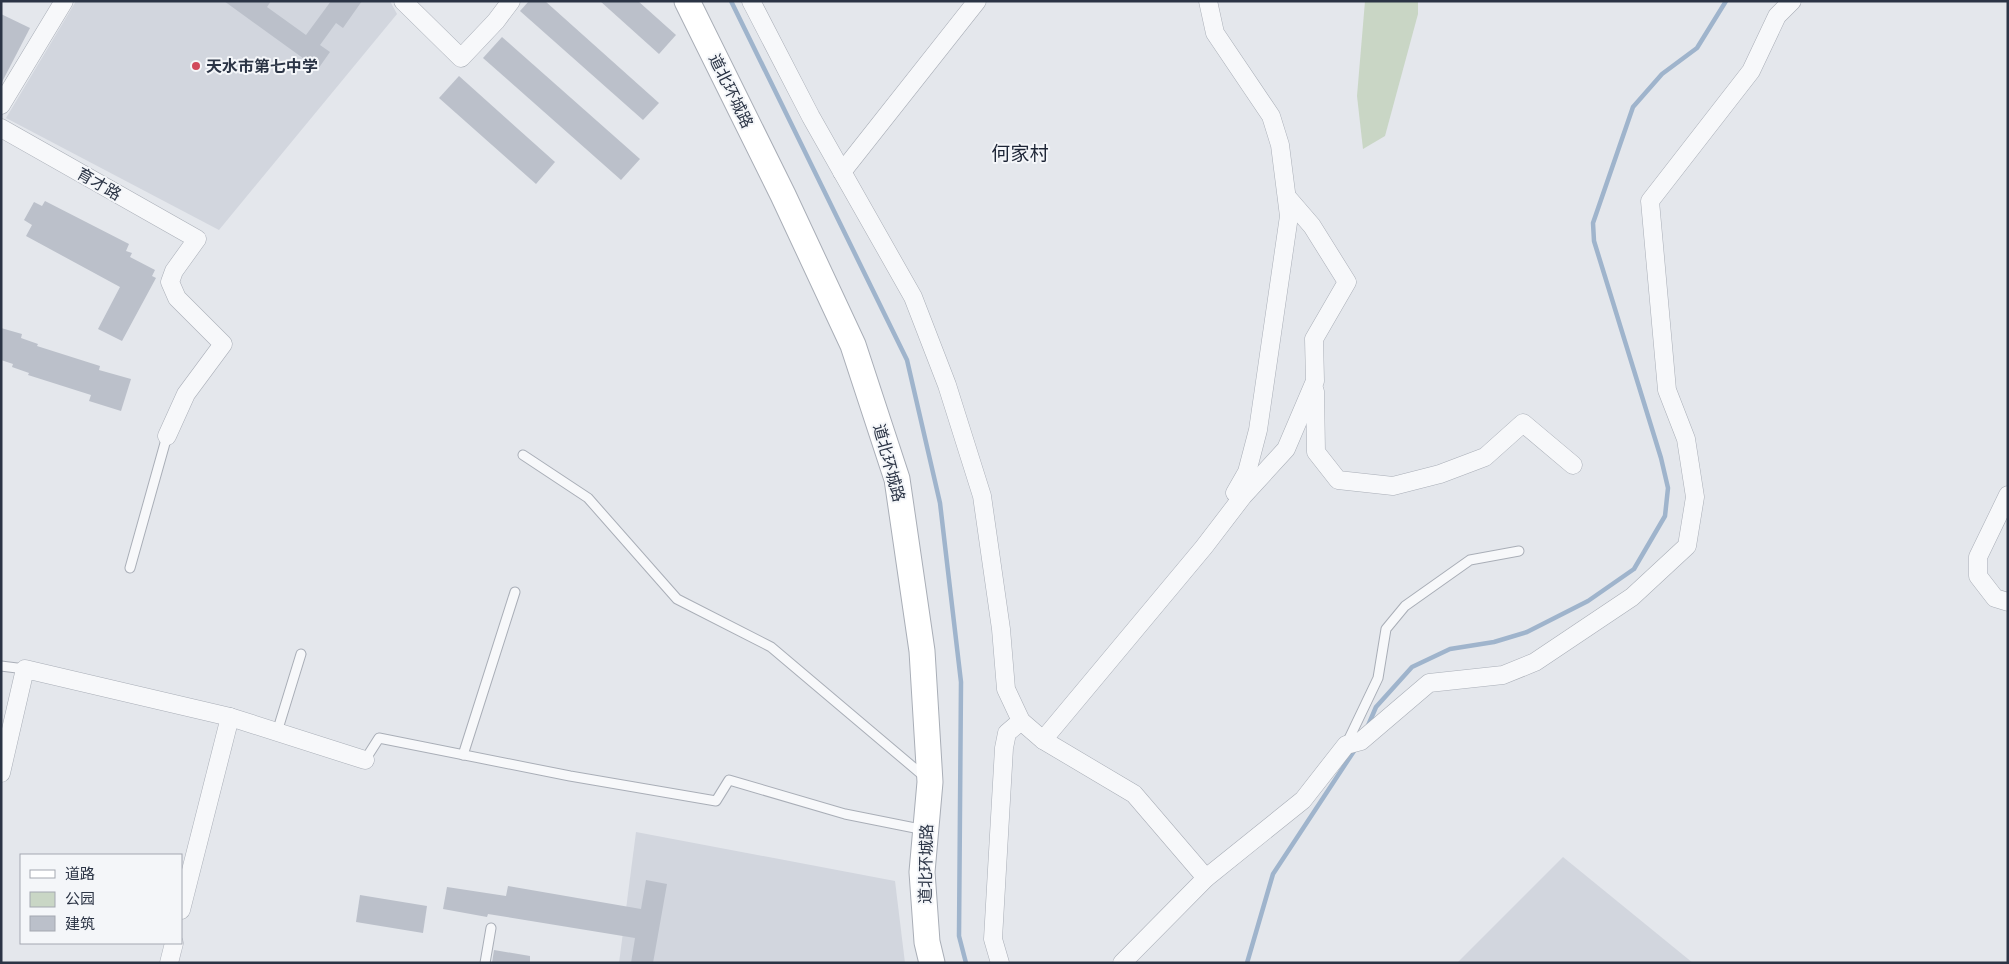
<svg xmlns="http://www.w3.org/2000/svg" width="2009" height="964" font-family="'Public Sans','Noto Sans SC',sans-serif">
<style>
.built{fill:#d2d6de}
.green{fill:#c9d6c5}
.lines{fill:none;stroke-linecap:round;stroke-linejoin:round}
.stream{stroke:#9fb4cc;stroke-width:4.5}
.building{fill:#bbc0ca}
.lane-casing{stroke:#a9aeb7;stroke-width:11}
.street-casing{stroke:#a9aeb7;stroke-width:19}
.secondary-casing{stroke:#a9aeb7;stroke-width:27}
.lane{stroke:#f7f8fa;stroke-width:9}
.street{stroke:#f7f8fa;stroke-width:18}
.secondary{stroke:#fff;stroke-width:25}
.poi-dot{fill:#d1495b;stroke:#f4f6f9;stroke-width:2}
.labels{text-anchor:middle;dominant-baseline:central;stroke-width:4;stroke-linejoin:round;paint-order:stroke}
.poi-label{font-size:16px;font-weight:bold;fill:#2b3445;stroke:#f4f6f9;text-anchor:start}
.street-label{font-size:16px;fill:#2b3445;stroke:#f4f6f9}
.quarter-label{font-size:19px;fill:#1d2536;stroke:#f4f6f9}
</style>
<rect width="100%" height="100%" fill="#e4e7ec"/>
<g class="built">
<path d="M76,1H390L397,14L219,230L6,118Z"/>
<path d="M636,832L895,881L905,963H619Z"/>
<path d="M1563,857L1693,963H1457Z"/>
</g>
<path class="green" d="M1365,1H1418V14L1385,136L1363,149L1357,96Z"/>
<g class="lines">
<g class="stream">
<path d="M731,1L907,360L940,503L961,682L959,936L966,963"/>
<path d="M1367,728L1376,707L1412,667L1450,649L1494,642L1527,632L1588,601L1634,569L1665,516L1668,488L1661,458L1594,241L1593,223L1633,107L1662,74L1697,48L1726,1"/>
<path d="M1247,963L1273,874L1356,748"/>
</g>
</g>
<g class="building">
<path d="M224,1H271L267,7L306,35L331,1H362L343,28L336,23L320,45L330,52L318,69Z"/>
<path d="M529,1H545L659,103L643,120L520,11Z"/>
<path d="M600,1H638L676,35L659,54Z"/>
<path d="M1,14L30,28L1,84Z"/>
<path d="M502,37L640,159L621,180L483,58Z"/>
<path d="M459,76L555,162L536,184L439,98Z"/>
<path d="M45,201L129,244L126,251L132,253L130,257L155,270L152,276L156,278L122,341L98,329L120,287L26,236L32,225L24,220L34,202L42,206Z"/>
<path d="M1,328L22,334L21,338L38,344L37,346L100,366L99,370L131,379L121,411L89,401L91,395L28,375L29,373L12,367L13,364L1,360Z"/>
<path d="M646,880L667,884L653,963H631L635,938L488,914L487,917L443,909L447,887L506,896L508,886L641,909Z"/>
<path d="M360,895L427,906L423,933L356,922Z"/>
<path d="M494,950L530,956V963H492Z"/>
</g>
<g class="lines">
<defs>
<g id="lane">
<path d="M523,455L588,498L677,599L771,647L926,778"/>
<path d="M130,568L167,436"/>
<path d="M1,666L25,669"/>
<path d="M277,732L301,654"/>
<path d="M1346,745L1378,678L1386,629L1405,606L1470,560L1519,551"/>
<path d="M463,755L515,592"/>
<path d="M365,760L379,738L570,776L716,801L729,780L845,814L925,830"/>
<path d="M485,963L491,928"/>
</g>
<g id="street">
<path d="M403,1L461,58L496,21L511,1"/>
<path d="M751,1L811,117L913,297L947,385L982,496L1001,629L1006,689L1021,721L1043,740L1134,794L1206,878"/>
<path d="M1208,1L1215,33L1271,116L1280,145L1289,216L1258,430L1247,472L1235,493"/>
<path d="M1,105L64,1"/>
<path d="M1,128L197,239L174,271L170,282L177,298L223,344L186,394L167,436"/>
<path d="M842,172L977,1"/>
<path d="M1315,391L1316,452L1338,480L1393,486L1440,474L1485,457L1523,423L1573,465"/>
<path d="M2008,495L1978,557V576L1995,598L2008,602"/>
<path d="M1043,740L1204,547L1243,496L1286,449L1315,381L1314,339L1347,282L1312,226L1287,197"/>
<path d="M1,773L25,669L230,717L365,760"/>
<path d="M181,910L230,717"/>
<path d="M169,963L174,943"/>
<path d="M1000,963L993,939L1004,748L1007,733L1021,721"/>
<path d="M1122,963L1206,878L1303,800L1346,745L1361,741L1429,683L1503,675L1535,662L1632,597L1687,546L1695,497L1686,439L1667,390L1650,201L1751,71L1777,16L1792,1"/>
</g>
<path id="secondary" d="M687,1L783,195L853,345L897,479L922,651L930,782L922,872L927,942L932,963"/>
</defs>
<use href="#lane" class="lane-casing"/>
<use href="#street" class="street-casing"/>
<use href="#secondary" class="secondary-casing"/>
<use href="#lane" class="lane"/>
<use href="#street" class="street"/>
<use href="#secondary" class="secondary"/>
</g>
<circle class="poi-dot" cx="196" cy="66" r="5"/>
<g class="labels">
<g class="poi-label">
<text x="206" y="66">天水市第七中学</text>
</g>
<g class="street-label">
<text transform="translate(731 91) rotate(64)">道北环城路</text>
<text transform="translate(99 184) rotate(30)">育才路</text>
<text transform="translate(889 463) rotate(75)">道北环城路</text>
<text transform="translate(926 864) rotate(-89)">道北环城路</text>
</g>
<g class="quarter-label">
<text x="1020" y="153">何家村</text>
</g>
</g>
<rect width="2009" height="964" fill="none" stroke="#2b3445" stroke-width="5"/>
<rect x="20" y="854" width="162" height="90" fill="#f4f6f9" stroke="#a4a8b1"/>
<rect x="30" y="870" width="25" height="8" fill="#ffffff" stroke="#a4a8b1"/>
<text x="65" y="879" font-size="15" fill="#2b3445">道路</text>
<rect x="30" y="892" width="25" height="15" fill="#c9d6c5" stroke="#a4a8b1"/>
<text x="65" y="904" font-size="15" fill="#2b3445">公园</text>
<rect x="30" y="916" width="25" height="15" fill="#bbc0ca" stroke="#a4a8b1"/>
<text x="65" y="929" font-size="15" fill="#2b3445">建筑</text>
</svg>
